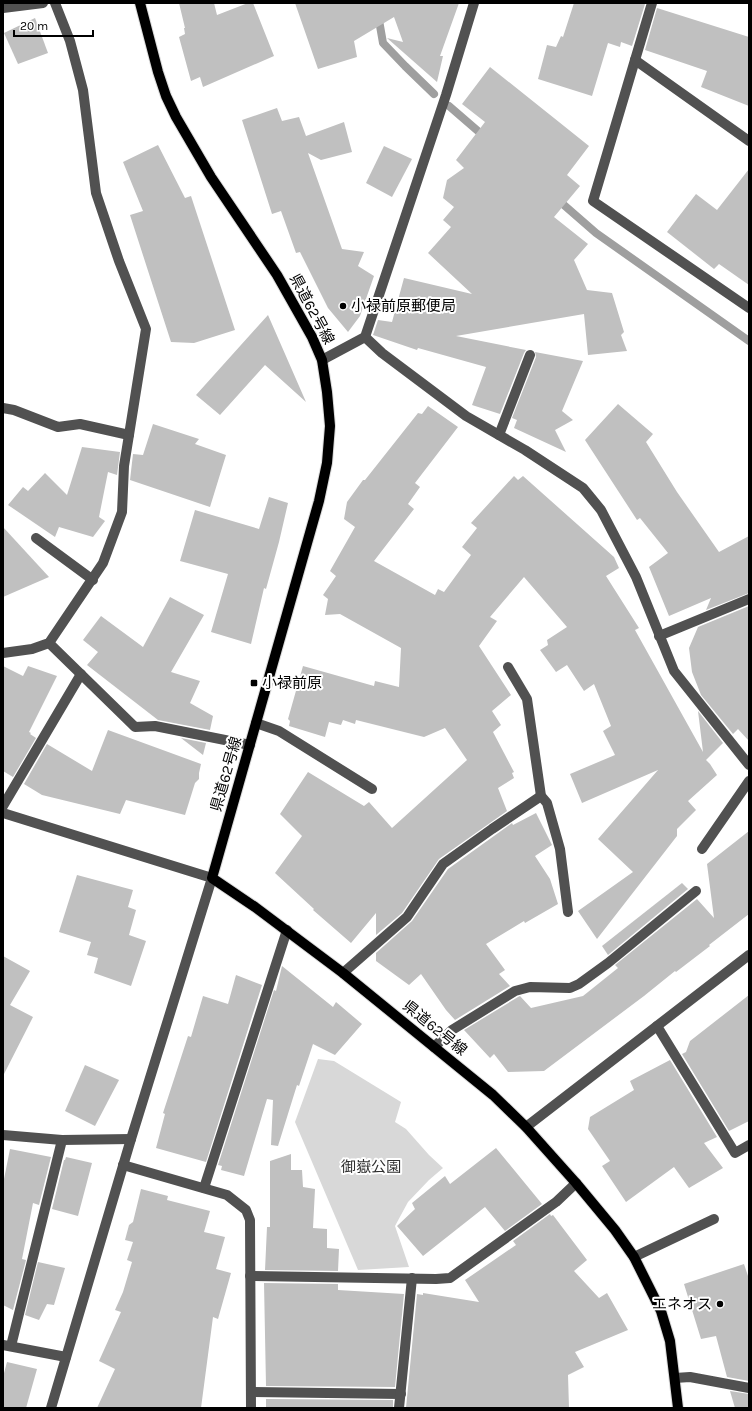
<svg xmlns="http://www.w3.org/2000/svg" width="752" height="1411" font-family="Karla,'Noto Sans JP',sans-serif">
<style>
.green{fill:#d8d8d8}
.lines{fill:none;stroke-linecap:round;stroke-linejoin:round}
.stream{stroke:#9f9f9f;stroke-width:8}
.building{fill:#c0c0c0}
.major-casing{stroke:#dbdbdb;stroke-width:12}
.minor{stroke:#515151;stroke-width:10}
.major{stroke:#000;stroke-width:10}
.poi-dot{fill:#000;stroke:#fff;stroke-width:1.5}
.labels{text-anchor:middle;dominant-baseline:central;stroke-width:4;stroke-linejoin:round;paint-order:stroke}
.poi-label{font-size:15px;fill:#000;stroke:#fff;text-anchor:start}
.street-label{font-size:15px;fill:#000;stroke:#fff}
.park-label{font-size:15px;fill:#2f2f2f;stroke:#fff}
</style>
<rect width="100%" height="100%" fill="#fff"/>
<path class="green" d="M318,1059L334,1061L401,1102L395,1122L406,1129L429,1155L443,1168L429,1180L408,1202L395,1226L409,1267L358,1270L295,1122Z"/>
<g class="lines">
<g class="stream">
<path d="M376,3L383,43L405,66L434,94"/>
<path d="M449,106L486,138"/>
<path d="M557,199L596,233L749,341"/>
</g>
</g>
<g class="building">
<path d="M179,3H214L217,15L248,3H253L274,56L203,87L200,77L191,81L179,37L185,34L184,28H185Z"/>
<path d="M295,3H459L440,56H443L437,82L387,38L403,42L394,17L354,41L357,57L318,69Z"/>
<path d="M574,3L645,4L632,46L621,42L620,47L608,43L592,96L538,79L547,45L556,47L561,36L563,37Z"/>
<path d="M657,8L749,37V106L701,87L707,71L645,50Z"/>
<path d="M35,18L48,53L18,64L4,33Z"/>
<path d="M490,67L589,146L567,175L580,186L554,217L588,244L574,260L587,290L612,293L624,332L621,335L627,351L588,355L584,314L456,336L526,350L524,353L500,414L472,405L486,367L418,348L417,350L373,335L378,320L392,322L404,278L472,294L428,253L451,227L443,220L454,207L443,198L447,180L464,168L456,160L485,122L462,104Z"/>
<path d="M277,108L282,121L299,117L306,136L344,122L352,152L321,160L308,153L342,249L364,252L358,266L374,276L360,316L348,332L328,308L300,252L296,253L281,211L272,214L242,120Z"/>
<path d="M158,145L185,198L191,196L235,330L194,343L171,342L130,215L143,211L123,162Z"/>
<path d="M384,146L412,159L392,197L366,183Z"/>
<path d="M749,169V285L719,264L714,269L667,232L696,194L717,210Z"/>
<path d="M268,315L306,402L265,365L220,415L196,395Z"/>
<path d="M535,352L583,361L562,411L573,420L555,430L566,452L514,428L517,420L512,418L536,357Z"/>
<path d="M618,404L653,434L646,442L677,492L719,552L749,536V593L706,610L711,598L669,616L649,567L668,553L640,518L637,520L585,440Z"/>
<path d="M428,406L458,427L415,483L420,487L408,504L414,509L374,561L435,595L438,589L444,592L471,555L462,547L477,528L471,523L514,476L518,480L523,476L614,557L619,568L606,576L639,628L635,630L703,752L698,711L723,743L706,760L710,764L717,775L688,801L696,810L677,829V836L597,939L578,911L633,872L598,839L658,770L582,803L570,774L615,755L603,731L611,726L594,684L584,691L567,665L556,672L540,650L548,645L547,640L567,627L524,577L490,617L497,621L479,646L511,695L492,711L501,725L493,732L514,772L512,773L514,778L498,788L507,811L439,859L402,913L376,935V913L351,943L313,910L314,909L275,873L302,836L280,814L308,772L364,806L369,802L392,828L467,760L445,728L424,737L356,720L355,724L343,720L341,725L329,722L325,737L289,726L290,721L288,719L303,666L374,686L375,681L399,687L401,648L340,614L325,615L328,599L323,595L336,576L330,571L355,527L344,519L347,502L363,480H365L418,413L422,414Z"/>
<path d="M153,424L199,439L195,444L226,455L210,507L130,480L133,454L143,455Z"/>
<path d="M82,447L120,452L117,475L108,472L99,517L105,521L93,537L59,527L55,537L8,505L23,487L28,491L45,473L67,495Z"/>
<path d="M269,497L288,503L279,542L266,589L264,588L251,644L211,632L228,574L180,561L195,510L259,529Z"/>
<path d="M3,527L49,577L3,597Z"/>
<path d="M170,597L204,615L171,672L200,681L190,703L213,716L210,730L158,720L87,665L98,652L83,640L101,616L143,647Z"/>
<path d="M749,606V741L738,729L733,734L701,695L692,672L689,648L698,627Z"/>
<path d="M3,666L23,676L28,666L57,676L29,732L31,733L30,734L36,738L13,777L3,771Z"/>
<path d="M108,730L201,764L199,773V779L195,783L185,815L126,800L120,814L42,795L24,784L47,744L92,771Z"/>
<path d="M181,738L206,743L203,755Z"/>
<path d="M536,813L552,845L535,856L550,879L558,904L525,923L524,921L486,944L505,970L499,974L510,986L455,1020L446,1010L421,974L409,985L376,961V953L412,921L448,869L512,823L513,825Z"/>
<path d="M749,831V914L709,945L710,946L676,972L675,971L644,996L544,1071L508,1072L494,1054L490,1058L464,1030L518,997L520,996L531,1008L583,996L618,968L615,965L697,899L714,918L707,864Z"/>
<path d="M77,875L133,890L128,907L136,910L129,935L146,941L131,986L94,973L98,958L87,955L91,942L59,932Z"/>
<path d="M682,883L688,889L608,955L602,946Z"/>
<path d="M3,956L30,971L10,1005L33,1017L3,1076Z"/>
<path d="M282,966L333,1007L336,1002L362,1024L335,1055L313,1044L299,1086L297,1085L278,1146L271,1145L273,1100L267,1099L244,1176L221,1170L222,1166L218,1165L274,990L276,991Z"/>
<path d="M236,975L262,985L206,1162L156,1148L165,1114L163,1113L188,1036L191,1037L203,996L228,1004Z"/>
<path d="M749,995V1121L729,1131L682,1054L686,1052L690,1041Z"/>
<path d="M670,1060L717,1137L704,1143L723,1168L689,1188L674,1167L626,1202L602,1166L610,1161L588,1129L590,1117L634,1090L630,1081Z"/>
<path d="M85,1065L119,1080L95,1126L65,1111Z"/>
<path d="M496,1148L542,1204L505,1231L485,1207L423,1256L397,1226L415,1209L412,1203L445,1176L450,1184Z"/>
<path d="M10,1149L51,1157L39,1205L33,1203L22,1259L26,1260L13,1310L3,1305V1184Z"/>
<path d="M291,1154V1170H302L303,1187L315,1189L313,1228L327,1229V1248L339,1249L338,1271L265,1270L267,1227H270V1161Z"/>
<path d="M66,1157L92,1163L78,1216L52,1209L64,1160H65Z"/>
<path d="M141,1189L168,1196L167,1200L210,1211L204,1232L225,1237L216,1269L231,1273L218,1319L213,1317L201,1408H97L115,1369L99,1361L121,1312L115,1310L123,1292L132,1262L127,1260L133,1242L125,1240L129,1225L133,1222Z"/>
<path d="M550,1214L551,1216L553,1215L587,1260L574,1271L599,1298L607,1293L628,1330L575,1352L584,1367L568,1375L569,1408H406L417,1294L423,1295V1293L479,1302L465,1280L516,1245L513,1241Z"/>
<path d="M38,1262L65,1268L54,1305L47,1304L39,1320L25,1315Z"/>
<path d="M744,1264L749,1279V1381L727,1377L716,1336L701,1339L684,1284Z"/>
<path d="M264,1283L338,1284V1290L404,1294L395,1387L266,1386Z"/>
<path d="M7,1362L37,1369L26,1408H3V1377Z"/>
<path d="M730,1391L749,1394V1408H735Z"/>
<path d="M266,1399L393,1400V1408H266Z"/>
</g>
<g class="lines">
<defs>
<path id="major" d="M140,3L158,72L166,96L176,117L211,177L277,275L312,337L322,360L327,392L330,426L327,463L319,501L212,878L255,907L343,973L493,1095L526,1127L576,1183L615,1230L634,1257L661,1311L670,1341L678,1408"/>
</defs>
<use href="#major" class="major-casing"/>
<g class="minor">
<path d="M652,3L593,201L749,308"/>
<path d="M3,8L43,3"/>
<path d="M635,60L749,141"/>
<path d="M365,337L382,353L466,416L525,450L583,488L601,510L636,577L674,671L749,765"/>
<path d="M322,360L365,337L446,95L474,3"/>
<path d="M3,408L14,410L58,427L80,424L129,435"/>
<path d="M499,435L530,355"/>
<path d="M36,538L93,580"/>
<path d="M659,636L749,599"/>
<path d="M49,643L135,727L155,726L250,745"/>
<path d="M3,653L32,649L49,643L103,563L122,512L124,466L146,329L119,261L96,193L83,90L70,41L55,3"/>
<path d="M508,667L527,699L541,796L547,803L560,849L568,912"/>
<path d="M256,723L279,731L372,789"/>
<path d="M3,806L81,674"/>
<path d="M3,813L212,878L131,1139L51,1408"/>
<path d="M702,849L749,781"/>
<path d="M343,973L407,917L443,864L492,829L541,796"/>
<path d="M657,1026L735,1153L749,1145"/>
<path d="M434,1047L452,1030L515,991L530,987L570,988L579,984L608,963L696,891"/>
<path d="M526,1127L749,955"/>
<path d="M3,1135L62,1140L131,1139"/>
<path d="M123,1165L227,1195L246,1210L250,1220L251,1408"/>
<path d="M204,1188L287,930"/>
<path d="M634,1257L714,1219"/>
<path d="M250,1276L436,1279L450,1278L556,1202L576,1183"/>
<path d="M3,1345L66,1357"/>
<path d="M11,1346L62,1140"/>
<path d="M675,1378L690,1377L749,1388"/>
<path d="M251,1392L401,1394"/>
<path d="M399,1408L412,1278"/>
</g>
<use href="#major" class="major"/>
</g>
<g class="poi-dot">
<circle cx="343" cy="306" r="4"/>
<rect x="250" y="679" width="8" height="8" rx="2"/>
<circle cx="720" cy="1304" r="4"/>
</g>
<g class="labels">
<g class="poi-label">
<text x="351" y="306">小禄前原郵便局</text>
<text x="262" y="683">小禄前原</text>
<text x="712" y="1304" text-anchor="end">エネオス</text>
</g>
<g class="street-label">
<text transform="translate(312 309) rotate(62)">県道62号線</text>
<text transform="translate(226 774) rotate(-74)">県道62号線</text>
<text transform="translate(435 1028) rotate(39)">県道62号線</text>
</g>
<g class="park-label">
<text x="371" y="1167">御嶽公園</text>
</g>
</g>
<rect width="752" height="1411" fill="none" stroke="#000000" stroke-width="8"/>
<path d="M14 30v6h79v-6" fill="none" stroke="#000000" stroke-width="2"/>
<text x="20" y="30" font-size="12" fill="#000000" stroke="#ffffff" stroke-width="3" paint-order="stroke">20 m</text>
</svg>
